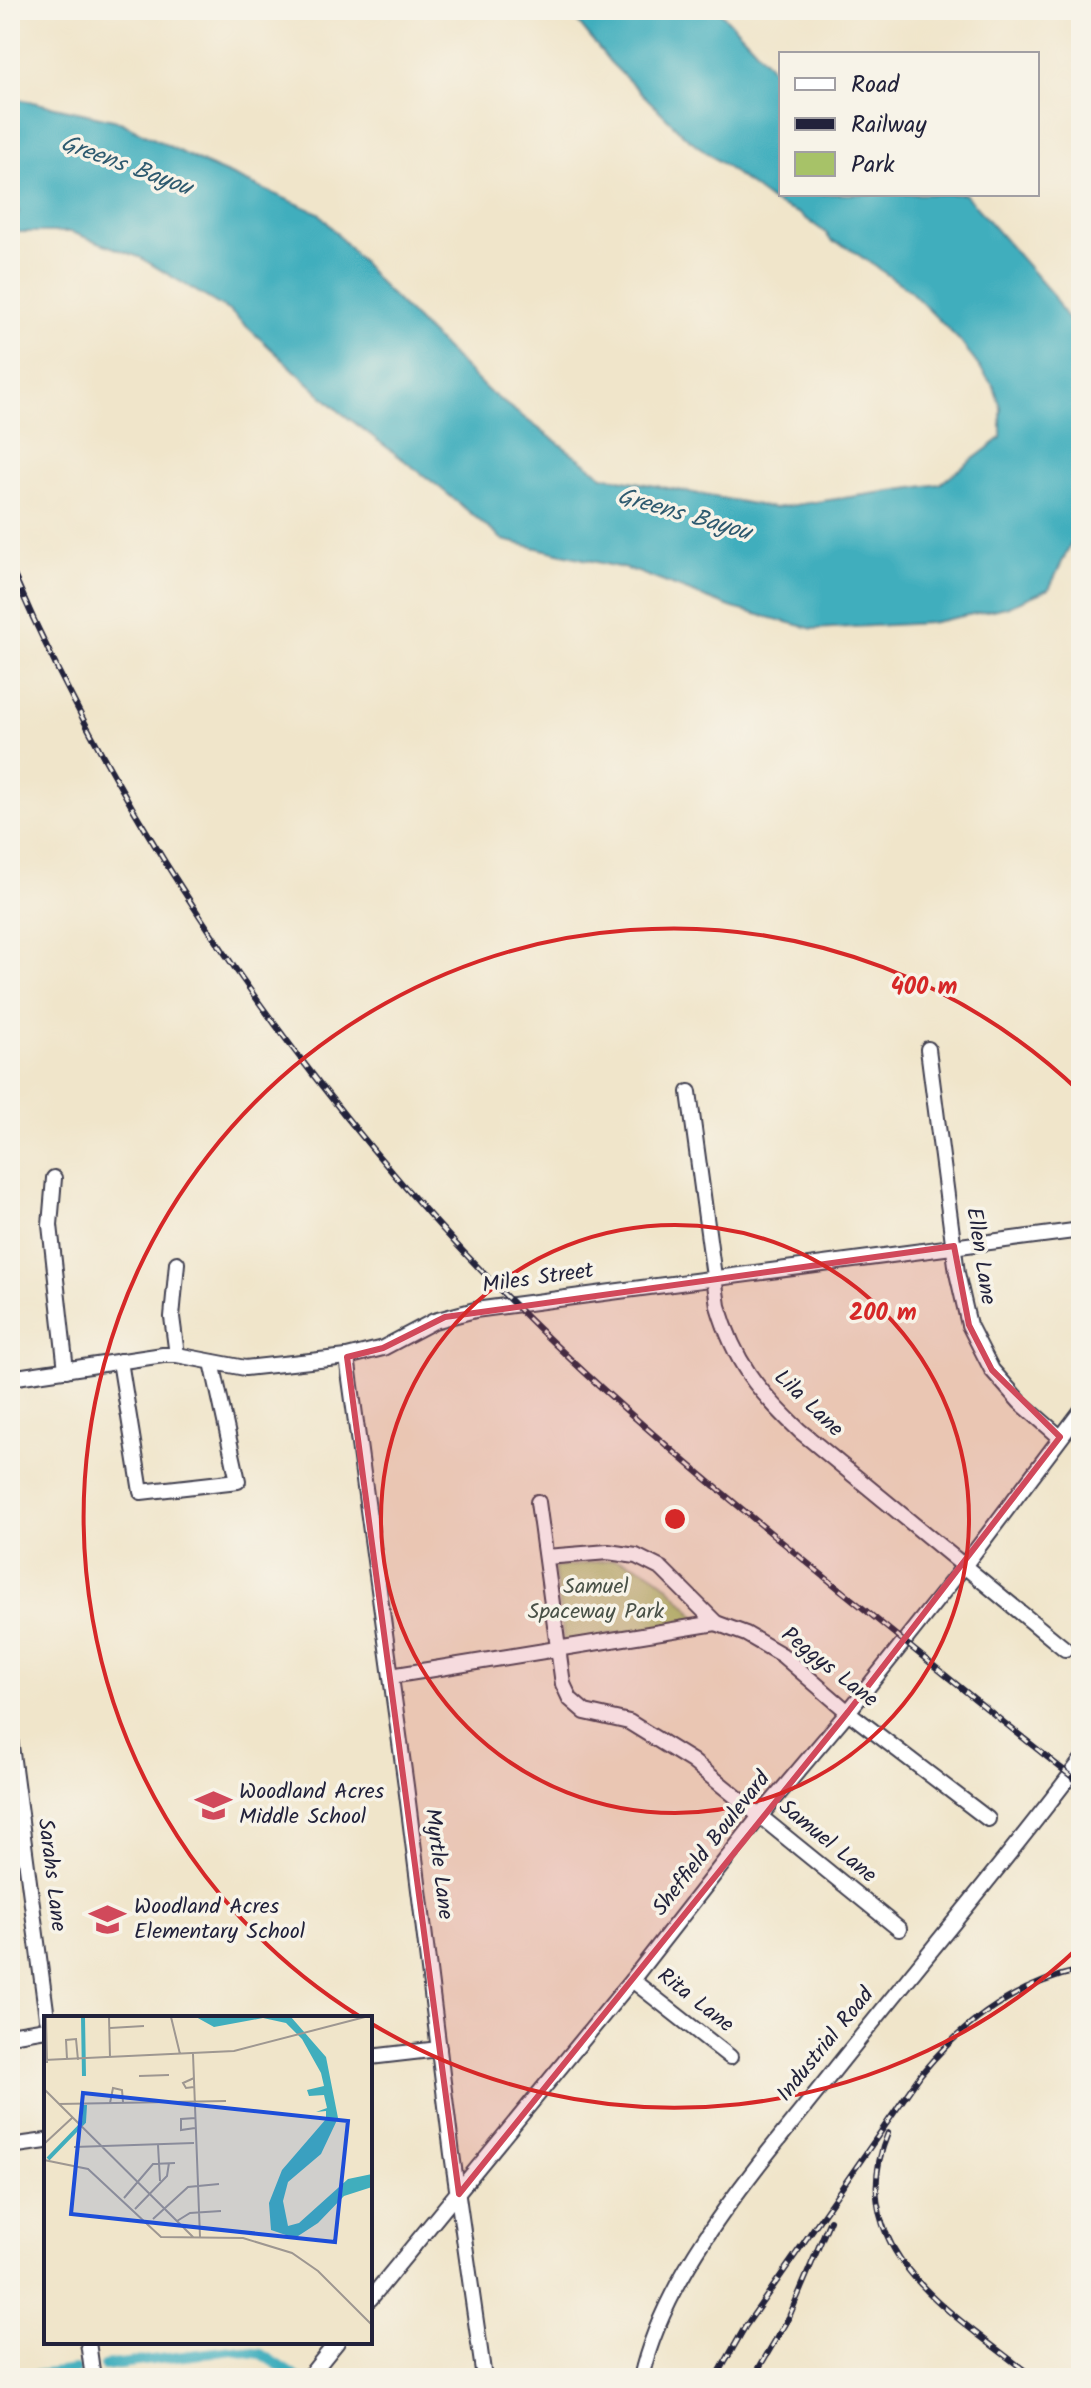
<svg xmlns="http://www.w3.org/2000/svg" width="1091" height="2388" font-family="Kalam,sans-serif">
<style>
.green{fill:#a7c268;stroke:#647252;stroke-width:2}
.water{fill:#40aebd;stroke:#31687c;stroke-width:2}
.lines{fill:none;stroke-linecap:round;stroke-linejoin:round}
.canal{stroke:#40aebd;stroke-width:10}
.minor-casing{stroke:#413f50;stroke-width:18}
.minor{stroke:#fff;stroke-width:14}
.rail-casing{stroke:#22223b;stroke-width:6}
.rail{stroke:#f7f3e8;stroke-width:3;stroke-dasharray:9;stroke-linecap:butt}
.marked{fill:#d1495b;fill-opacity:0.2;stroke:#d1495b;stroke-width:6;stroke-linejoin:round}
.ring{fill:none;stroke:#d62828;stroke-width:4}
.labels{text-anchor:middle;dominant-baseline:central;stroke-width:7;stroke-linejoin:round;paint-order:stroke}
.street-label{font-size:22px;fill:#22223b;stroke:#f7f3e8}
.park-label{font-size:22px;fill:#4a5248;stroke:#f7f3e8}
.poi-label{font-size:22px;fill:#22223b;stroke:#f7f3e8;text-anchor:start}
.water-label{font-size:24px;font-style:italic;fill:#2e5a6f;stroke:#f7f3e8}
.inset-river{fill:none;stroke:#40aebd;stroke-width:4}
.inset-road{fill:none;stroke:#9e9791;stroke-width:2}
.view{fill:#1d4ed8;fill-opacity:0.15;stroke:#1d4ed8;stroke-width:4}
.inset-edge{fill:none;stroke:#22223b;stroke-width:4}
.centre{fill:#d62828;stroke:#f7f3e8;stroke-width:4}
.ring-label{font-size:24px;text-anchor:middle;font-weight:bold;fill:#d62828;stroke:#f7f3e8;stroke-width:7;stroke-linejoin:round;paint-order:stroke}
</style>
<rect width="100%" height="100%" fill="#f7f3e8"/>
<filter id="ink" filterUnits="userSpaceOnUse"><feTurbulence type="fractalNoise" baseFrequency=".0125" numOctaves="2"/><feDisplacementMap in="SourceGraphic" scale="16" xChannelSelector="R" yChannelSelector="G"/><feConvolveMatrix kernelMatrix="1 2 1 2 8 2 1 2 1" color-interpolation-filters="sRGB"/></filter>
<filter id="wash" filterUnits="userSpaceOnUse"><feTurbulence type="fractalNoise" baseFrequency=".006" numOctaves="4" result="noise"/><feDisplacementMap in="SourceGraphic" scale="32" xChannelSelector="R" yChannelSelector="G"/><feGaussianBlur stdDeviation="1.8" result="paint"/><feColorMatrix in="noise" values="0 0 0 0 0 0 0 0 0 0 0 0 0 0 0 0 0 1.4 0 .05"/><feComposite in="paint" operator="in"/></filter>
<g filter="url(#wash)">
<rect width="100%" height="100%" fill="#f0e5ca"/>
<path class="green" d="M614,1559C655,1566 673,1591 700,1621L564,1642L554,1568Z"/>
<path class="water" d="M568,10H718C729,21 770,62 774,73L781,76V194H965L1052,294L1081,342V523L1049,589L1006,607L930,623L813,629L733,608L635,571L503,540L438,486L339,411L231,312L139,257L71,232H12L19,211L10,203V97L118,121L207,165L319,213L385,289L488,391L603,476L774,508L940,484L1001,438V408L994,387L960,341L908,289L847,247L831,241L826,233L798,213L774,203L685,136L610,62Z"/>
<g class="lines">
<g class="canal">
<path d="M104,2366L232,2350L261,2354L298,2378"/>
<path d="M15,2378L76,2370"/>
</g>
</g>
</g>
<g filter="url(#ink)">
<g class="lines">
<defs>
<g id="minor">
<path d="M928,1049L957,1273L969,1325L992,1370L1020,1402L1060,1437"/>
<path d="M689,1092L718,1306C735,1363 757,1390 800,1431L1065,1649"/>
<path d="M54,1178L50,1225L66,1370"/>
<path d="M177,1355L172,1317L177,1263"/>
<path d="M347,1357L406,1786L452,2154L484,2378"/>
<path d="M120,1361L141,1492L238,1481L212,1362"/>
<path d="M10,1378L163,1355H177L245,1368L347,1357L383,1348L434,1321L475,1310L1081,1230"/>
<path d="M538,1502L563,1684L570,1699L585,1712L629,1722L692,1761L899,1929"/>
<path d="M546,1557L608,1552L636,1556L662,1569L716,1623L746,1634L782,1655L848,1712L988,1819"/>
<path d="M391,1676L716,1623"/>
<path d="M10,1738L47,2018"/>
<path d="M632,1980L730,2057"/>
<path d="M10,2035L46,2029"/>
<path d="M370,2057L439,2049"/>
<path d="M10,2146L46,2141"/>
<path d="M370,2299L632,1980L760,1816L848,1712L964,1566L1081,1411"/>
<path d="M88,2342L93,2378"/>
<path d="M308,2378L337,2342"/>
<path d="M641,2378C665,2270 760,2163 828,2078C912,1972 1000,1869 1081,1761"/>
</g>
</defs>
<use href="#minor" class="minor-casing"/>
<use href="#minor" class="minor"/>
<defs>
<g id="rail">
<path d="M10,566C129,844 322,1117 538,1328C634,1422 739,1507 843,1592C922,1656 1001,1721 1081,1784"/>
<path d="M888,2133C839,2252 957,2315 1034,2378"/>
<path d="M716,2378L745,2327L921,2074C963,2023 1016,1984 1081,1970"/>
<path d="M753,2378L789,2317L830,2220"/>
</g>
</defs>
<use href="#rail" class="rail-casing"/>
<use href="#rail" class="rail"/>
</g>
</g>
<path class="marked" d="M954,1246L969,1325L992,1370L1060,1437L848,1712L459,2194L347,1357L383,1348L445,1317Z"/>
<g class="ring">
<circle cx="675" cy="1519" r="294"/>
<path d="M1080 1946A589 589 0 0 1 372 2024M359 2016A589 589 0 1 1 1080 1092"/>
</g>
<defs>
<symbol id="school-bare" viewBox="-9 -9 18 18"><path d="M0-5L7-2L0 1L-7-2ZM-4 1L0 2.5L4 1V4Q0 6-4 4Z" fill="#d1495b" stroke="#f7f3e8" stroke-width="2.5" paint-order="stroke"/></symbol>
</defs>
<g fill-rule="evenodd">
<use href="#school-bare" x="188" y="1780" width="51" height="51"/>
<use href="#school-bare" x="82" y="1894" width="51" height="51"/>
</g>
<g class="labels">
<g class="street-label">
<text transform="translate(980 1256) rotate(81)">Ellen Lane</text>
<text transform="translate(538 1279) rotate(-8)">Miles Street</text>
<text transform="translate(808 1404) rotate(44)">Lila Lane</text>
<text transform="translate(829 1668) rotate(38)">Peggys Lane</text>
<text transform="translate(827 1842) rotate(39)">Samuel Lane</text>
<text transform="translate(712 1844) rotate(-52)">Sheffield Boulevard</text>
<text transform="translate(438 1864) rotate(83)">Myrtle Lane</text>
<text transform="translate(51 1875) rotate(83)">Sarahs Lane</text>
<text transform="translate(695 2001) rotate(38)">Rita Lane</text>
<text transform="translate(826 2045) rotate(-51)">Industrial Road</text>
</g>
<g class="park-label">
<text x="596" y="1587">Samuel<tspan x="596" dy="25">Spaceway Park</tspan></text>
</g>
<g class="poi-label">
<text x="239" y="1792">Woodland Acres<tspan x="239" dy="25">Middle School</tspan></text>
<text x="134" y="1907">Woodland Acres<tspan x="134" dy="25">Elementary School</tspan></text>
</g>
<g class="water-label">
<text transform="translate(126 166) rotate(20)">Greens Bayou</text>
<text transform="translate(684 515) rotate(16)">Greens Bayou</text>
</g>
</g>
<g transform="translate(44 2016)">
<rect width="328" height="328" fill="#f0e5ca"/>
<path d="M152,1H247L282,41L294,102L277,138L244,166L239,185L244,210L255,207L304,163L328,158V171L300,180L274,207L251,222L227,214L225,187L238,154L282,103V95L272,96L283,92L280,79L265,80L263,74L280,70L277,57L258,23L242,7L219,2L170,11Z" fill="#40aebd"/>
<path class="inset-river" d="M39,1L40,60M4,143L40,106L41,89"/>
<path class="inset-road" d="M2,1L3,47M65,1L66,41M127,1L136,38M66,12L100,10M149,38L156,221M23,43L22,24L32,23L34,44M0,44L190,35L321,1M95,60L125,59M150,62L139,67L142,72L150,71M0,73L149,221M66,87L69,72L78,74L79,86M15,88L182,85M151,112L137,114V103L152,102M0,128L28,102M114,129L116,165M30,131L150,127M0,144L44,153L117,221L199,222L248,237L274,255L328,309M80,182L109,148L131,147M91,193L123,160L125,147M109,203L144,171L175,168M133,205L146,197L177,195"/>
<path class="view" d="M39,77L304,105L291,226L27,198Z"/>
<rect width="328" height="328" class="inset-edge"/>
</g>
<circle cx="675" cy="1519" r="12" class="centre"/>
<g class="ring-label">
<text x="924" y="994">400 m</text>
<text x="883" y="1320">200 m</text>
</g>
<rect width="1091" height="2388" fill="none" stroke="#f7f3e8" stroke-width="40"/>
<rect x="779" y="52" width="260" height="144" fill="#f7f3e8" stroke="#a29fa3" stroke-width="2"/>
<rect x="795" y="78" width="40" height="12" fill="#ffffff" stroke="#a29fa3" stroke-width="2"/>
<text x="851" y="92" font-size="24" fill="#22223b">Road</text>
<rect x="795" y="118" width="40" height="12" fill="#22223b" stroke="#a29fa3" stroke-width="2"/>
<text x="851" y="132" font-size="24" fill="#22223b">Railway</text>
<rect x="795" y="152" width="40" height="24" fill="#a7c268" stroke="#a29fa3" stroke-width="2"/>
<text x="851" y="172" font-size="24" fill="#22223b">Park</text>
</svg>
